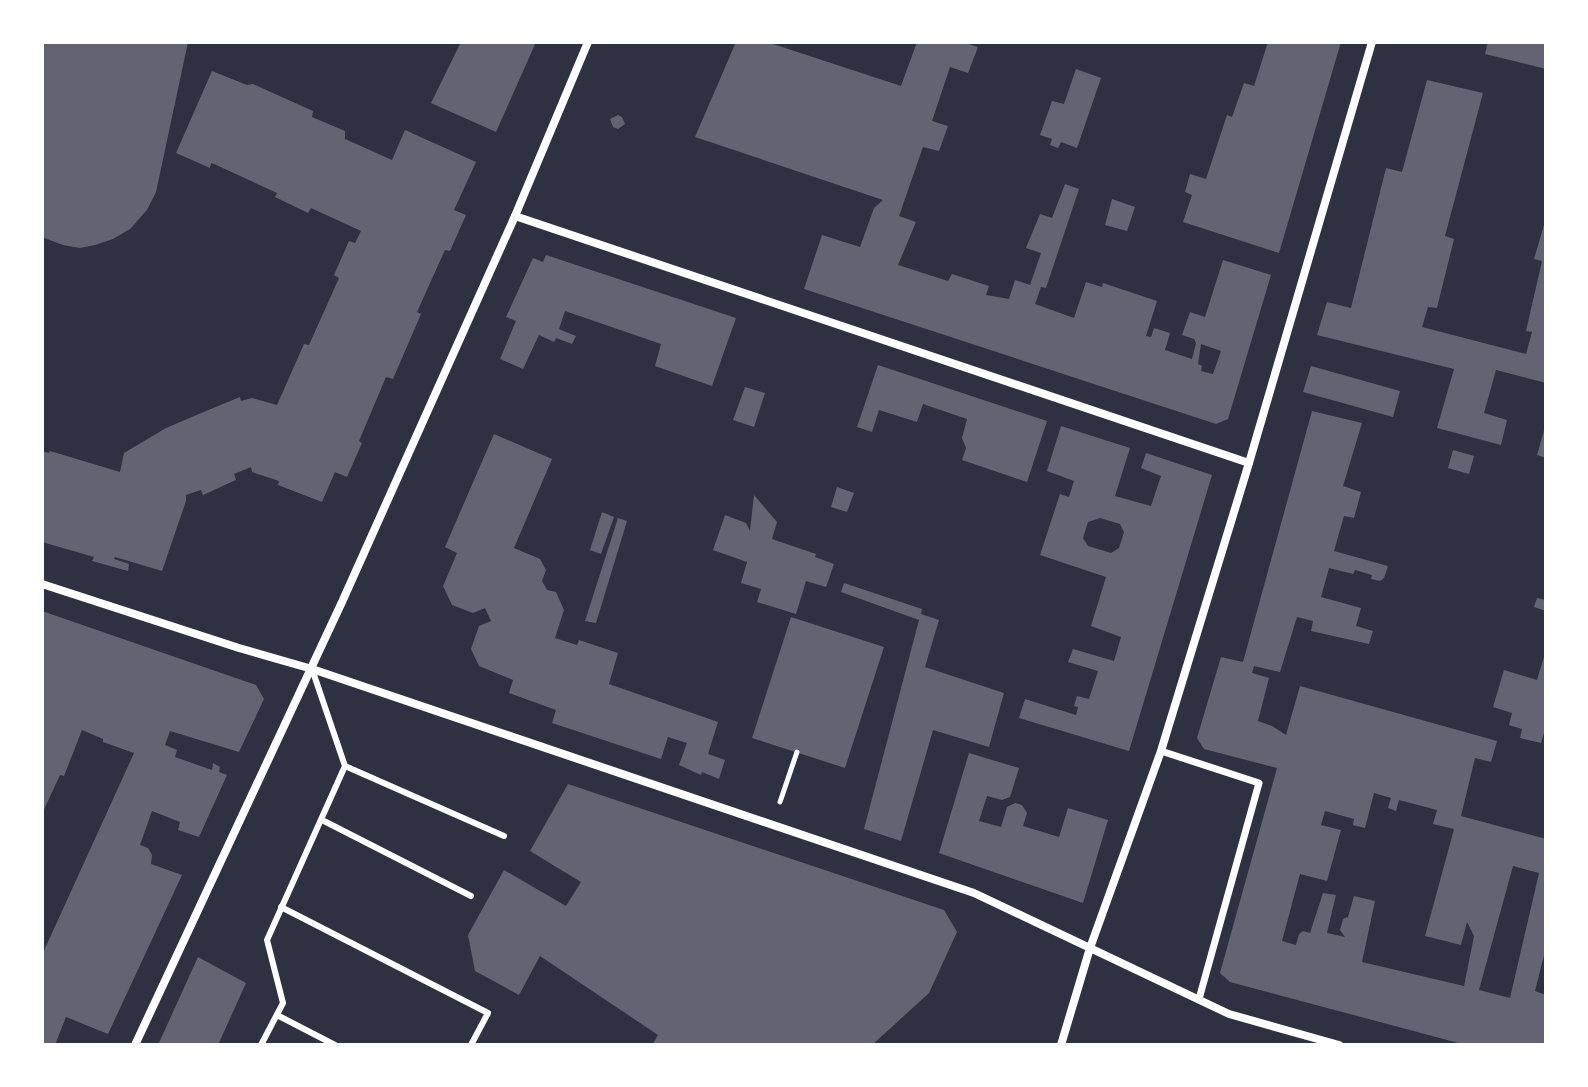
<svg xmlns="http://www.w3.org/2000/svg" width="1588" height="1087" font-family="Lora,serif">
<style>
.building{fill:#626471;fill-rule:evenodd}
.lines{fill:none;stroke-linecap:round;stroke-linejoin:round}
.path{stroke:#fff;stroke-width:5}
.service{stroke:#fff;stroke-width:6}
.pedestrian{stroke:#fff;stroke-width:7}
.minor{stroke:#fff;stroke-width:8}
</style>
<rect width="100%" height="100%" fill="#2d3142"/>
<g class="building">
<path d="M42,42H188L156,192L147,210L130,229L113,239L95,245L80,248L63,245L42,237Z"/>
<path d="M461,42H536L496,132L431,103Z"/>
<path d="M736,42H767L901,86L917,42H962L978,47L968,73L950,67L932,121L948,126L939,151L923,147L899,216L916,222L898,265L948,281L952,274L989,286L986,295L1009,299L1015,280L1030,285L1041,253L1026,248L1040,214L1052,218L1065,184L1079,189L1046,288L1041,287L1035,304L1074,318L1086,282L1102,287L1103,283L1157,301L1146,336L1151,337L1154,328L1170,333L1165,350L1192,359L1196,343L1194,339L1182,335L1190,312L1205,317L1223,260L1271,275L1228,419L1216,424L804,289L822,235L860,247L874,208L883,200L695,137ZM1201,344L1221,351L1213,374L1201,371L1202,366L1198,364Z"/>
<path d="M1268,42H1341L1279,253L1183,222L1192,195L1185,192L1190,174L1206,179L1227,115L1232,117L1244,83L1254,86Z"/>
<path d="M1488,42H1546V69L1485,54Z"/>
<path d="M1076,69L1101,78L1077,148L1061,142L1058,148L1050,145L1052,139L1040,135L1052,101L1064,104Z"/>
<path d="M212,71L247,85L253,84L313,111L312,117L345,131V139L392,160L405,130L476,162L454,210L466,215L450,251L445,250L417,312L421,314L393,379L386,377L359,441L362,443L347,477L335,472L322,502L278,485L279,481L252,472L251,467L234,474L236,480L203,495L201,490L186,495V501L162,571L115,557L114,559L129,564L128,571L92,561L94,557L42,542V451L49,453L50,451L120,472L124,453L166,428L206,411L240,397L241,401L252,398L277,405L304,344L309,345L339,278L334,275L349,241L355,243L361,231L311,208L308,213L275,197L277,193L214,164L211,163L210,168L176,153Z"/>
<path d="M1427,80L1483,93L1445,236L1454,239L1437,308L1428,307L1422,327L1526,354L1532,332L1526,331L1542,261L1534,259L1546,218V383L1496,370L1484,413L1507,420L1501,445L1437,428L1454,369L1317,335L1327,302L1351,308L1386,168L1402,172Z"/>
<path d="M618,115L622,117L625,124L618,129L613,127L610,119Z"/>
<path d="M1112,199L1135,207L1127,231L1105,225Z"/>
<path d="M546,255L736,318L712,386L655,366L661,344L565,311L559,329L576,336L572,344L556,338L554,342L539,335L523,369L500,359L516,321L506,317L533,258L543,262Z"/>
<path d="M878,365L1047,421L1027,482L962,460L966,448L962,438L967,419L923,404L917,422L879,410L872,432L857,427Z"/>
<path d="M1311,366L1400,391L1393,417L1303,392Z"/>
<path d="M745,387L765,393L754,427L733,420Z"/>
<path d="M1312,411L1362,423L1343,486L1361,492L1354,518L1344,516L1334,551L1388,566L1384,578L1380,581L1371,579L1372,575L1355,570L1353,574L1329,568L1321,597L1361,608L1356,626L1373,631L1369,644L1311,631L1313,621L1297,617L1280,672L1254,666L1252,673L1269,678L1258,721L1272,726L1286,735L1300,686L1497,741L1491,762L1475,758L1461,816L1546,839V947L1535,991L1546,995V1045H1466L1230,982L1220,973L1277,768L1204,749L1197,738L1221,657L1243,662ZM1374,793L1391,798L1388,808L1396,811L1399,800L1437,810L1433,824L1454,829L1425,936L1461,945L1467,922L1474,936L1464,986L1362,962L1375,901L1354,896L1348,917L1343,919L1340,930L1345,937L1327,933L1336,895L1323,893L1310,933L1303,931L1299,934L1296,945L1282,941L1300,874L1327,881L1341,830L1321,825L1325,811L1354,819L1353,825L1365,828ZM1513,866L1539,873L1510,998L1479,990Z"/>
<path d="M1061,426L1130,448L1115,496L1151,506L1161,476L1141,468L1146,453L1212,475L1129,751L1019,718L1025,699L1076,715L1078,707L1074,706L1077,696L1089,699L1098,671L1068,662L1073,649L1114,661L1121,637L1091,626L1106,577L1040,555L1060,494L1069,497L1074,481L1047,471ZM1100,518L1120,524L1124,532L1119,548L1111,553L1088,546L1083,538L1088,522Z"/>
<path d="M1545,427H1546V458L1537,455Z"/>
<path d="M494,434L552,459L514,548L540,559L546,570L542,581L547,590L556,592L564,610L555,638L577,645L579,640L618,653L609,684L718,722L708,754L725,760L719,779L702,772L701,775L679,765L687,743L668,737L661,759L552,723L556,710L509,693L513,680L479,666L471,649L479,626L491,621L485,608L473,613L452,605L443,586L457,553L445,547Z"/>
<path d="M1453,450L1474,456L1469,474L1448,468Z"/>
<path d="M837,487L854,493L847,512L831,507Z"/>
<path d="M754,495L777,522L772,539L816,554L815,557L834,564L826,587L806,581L796,614L757,602L761,589L741,583L747,562L713,550L725,515L746,523L750,531Z"/>
<path d="M602,512L614,517L601,554L590,550Z"/>
<path d="M618,518L627,521L596,623L585,621Z"/>
<path d="M844,583L922,609L921,614L939,620L925,667L1004,693L989,747L933,730L901,841L864,829L919,620L841,592Z"/>
<path d="M1537,598L1546,600V611L1534,607Z"/>
<path d="M42,611L256,685L264,699L239,752L170,731L165,745L177,750L175,757L212,770L213,763L220,767L219,772L227,775L199,837L178,830L180,822L152,811L140,845L148,848L152,855L151,864L182,875L108,1034L66,1017L55,1045H42V955L134,753L103,742V739L82,730L64,776L60,775L42,814Z"/>
<path d="M791,617L884,647L845,768L752,738Z"/>
<path d="M1546,650V726L1541,743L1520,738L1522,729L1509,725L1512,713L1493,707L1504,670L1537,680Z"/>
<path d="M969,753L1019,768L1010,797L1002,800L987,796L979,821L1001,827L1007,807L1015,803L1022,805L1027,813L1023,826L1059,837L1068,808L1108,820L1083,903L939,853Z"/>
<path d="M568,784L944,910L957,932L929,993L872,1045H652L658,1035L540,956L519,995L475,971L468,935L504,870L566,906L581,882L530,851Z"/>
<path d="M198,957L246,983L218,1045H158Z"/>
</g>
<g class="lines">
<path class="path" d="M780,802L797,752"/>
<g class="service">
<path d="M345,766L504,836"/>
<path d="M322,820L471,896"/>
<path d="M281,907L488,1013L471,1045"/>
<path d="M277,1015L335,1045"/>
<path d="M261,1045L283,1003L267,940L345,766L312,669"/>
</g>
<path class="pedestrian" d="M1161,751L1259,783L1199,999"/>
<g class="minor">
<path d="M515,216L1249,463"/>
<path d="M42,584L239,648L312,669L974,893L1229,1014L1339,1045"/>
<path d="M135,1045L342,602L515,216L588,42"/>
<path d="M1061,1045L1090,948L1161,751L1249,463L1372,42"/>
</g>
</g>
<rect width="1588" height="1087" fill="none" stroke="#ffffff" stroke-width="88"/>
</svg>
